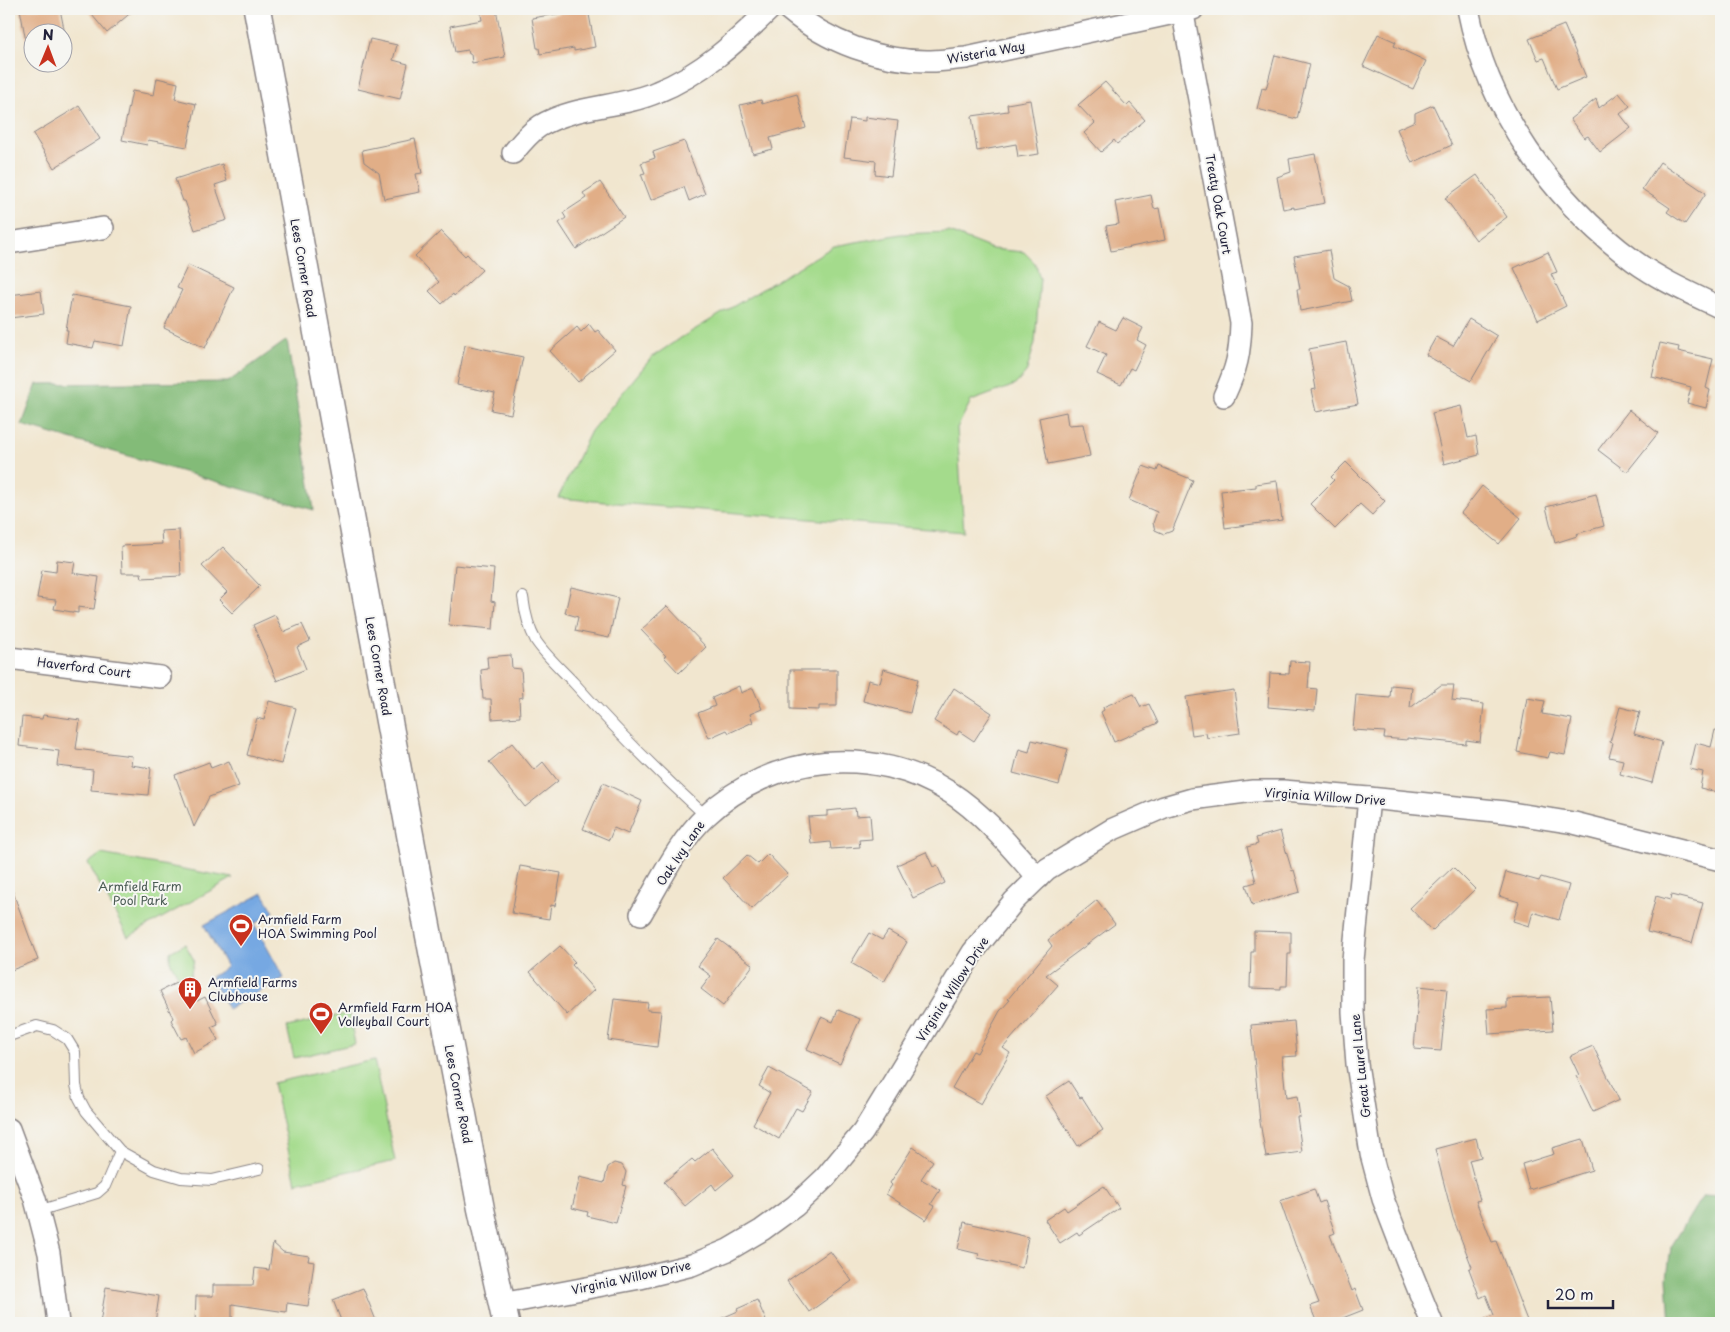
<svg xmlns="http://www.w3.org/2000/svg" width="1730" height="1332" font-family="'Playpen Sans',sans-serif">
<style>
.green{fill:#a4db8c;stroke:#637e64}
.forest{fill:#83bb78;stroke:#526e5a}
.water{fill:#76a8e2;stroke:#4c658e}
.building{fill:#e1ae87}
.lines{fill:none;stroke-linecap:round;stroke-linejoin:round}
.service-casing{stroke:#8a8485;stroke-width:12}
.minor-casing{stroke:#8a8485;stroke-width:24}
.tertiary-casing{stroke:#8a8485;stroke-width:29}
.service{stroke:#fff;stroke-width:10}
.minor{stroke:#fff;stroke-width:21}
.tertiary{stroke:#fff;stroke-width:26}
.labels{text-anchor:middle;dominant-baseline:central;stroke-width:4;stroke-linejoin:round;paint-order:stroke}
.street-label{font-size:12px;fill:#22223b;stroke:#f6f6f2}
.park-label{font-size:12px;fill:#495a53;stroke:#f6f6f2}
.poi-label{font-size:12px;fill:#22223b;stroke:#f6f6f2;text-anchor:start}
</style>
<rect width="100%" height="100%" fill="#f6f6f2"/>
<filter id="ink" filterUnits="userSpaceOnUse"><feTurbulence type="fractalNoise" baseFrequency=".02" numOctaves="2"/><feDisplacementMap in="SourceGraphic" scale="10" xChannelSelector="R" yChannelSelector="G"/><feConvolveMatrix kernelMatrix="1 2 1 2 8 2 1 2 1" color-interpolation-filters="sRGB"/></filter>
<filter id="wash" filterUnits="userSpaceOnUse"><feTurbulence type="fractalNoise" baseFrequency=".0096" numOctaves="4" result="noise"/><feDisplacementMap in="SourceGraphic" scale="20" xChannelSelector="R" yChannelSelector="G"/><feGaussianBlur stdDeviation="1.12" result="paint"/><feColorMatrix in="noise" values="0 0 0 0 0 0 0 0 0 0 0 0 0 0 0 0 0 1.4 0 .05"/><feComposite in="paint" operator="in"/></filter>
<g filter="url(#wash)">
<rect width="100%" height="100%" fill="#f1e6cf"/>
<g class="green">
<path d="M949,232L992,249L1024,252L1035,263L1040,278L1035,343L1026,373L1015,385L971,401L957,428L964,532L558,498L591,431L652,357L679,339L834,246L901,234Z"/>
<path d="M101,854L233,878L128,937L88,863Z"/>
<path d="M185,944L194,960L188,985L184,987L170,961V952Z"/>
<path d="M349,1013L355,1044L294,1058L287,1027Z"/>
<path d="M374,1060L395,1161L296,1183L273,1083Z"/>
</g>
<g class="forest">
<path d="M287,340L314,510L22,425L37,384L228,382Z"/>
<path d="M1703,1195L1721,1196V1323H1670L1667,1278L1671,1247Z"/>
</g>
<path class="water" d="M263,893L274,912L254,924L284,978L228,1009L211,977L227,967L204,925Z"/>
<g id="blocks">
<g class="building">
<path d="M20,9H60L66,39L62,40V32H32V46L27,47Z"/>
<path d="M87,9H135L107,33Z"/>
<path d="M480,9H496L505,57L472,63L471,54H469L468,50L455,52L450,26L482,20Z"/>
<path d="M567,9H588L595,47L574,51V48L540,54L539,48H537L532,18L568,12Z"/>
<path d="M1564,25L1586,77L1557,89L1544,58L1538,60L1529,39Z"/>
<path d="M1378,34L1396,42L1394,46L1426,61L1413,89L1363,66Z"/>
<path d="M370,39L397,45L393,60L408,64L400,99L358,89Z"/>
<path d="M1275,55L1310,64L1297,119L1257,109L1262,88L1266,89Z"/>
<path d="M157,78L178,83L175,99L196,104L187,147L148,140L147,145L122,140L132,91L154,95Z"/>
<path d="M1105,82L1127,106L1130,103L1145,120L1117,144L1114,140L1101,152L1084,133L1095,123L1078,105Z"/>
<path d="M1619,93L1630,106L1620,114L1631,128L1600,152L1588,136L1584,138L1570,119L1596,99L1599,108Z"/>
<path d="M797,94L806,128L770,138L773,149L753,154L740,105L761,100L762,104Z"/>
<path d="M1030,100L1039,154L1018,157L1016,144L977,151L972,116L1008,111L1007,104Z"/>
<path d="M1433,105L1452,145L1412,163L1397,129L1415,121V113Z"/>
<path d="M79,106L100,139L54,168L33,134Z"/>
<path d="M865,117L898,121L891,176L875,174L876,161L844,157L850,119L865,121Z"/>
<path d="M415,139L422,173L416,174L420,192L384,199L379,173L364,162L362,150Z"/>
<path d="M684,141L705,194L689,201L684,187L651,200L641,174L645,173L641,163L655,158L653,152Z"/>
<path d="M1315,154L1325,203L1294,209V207L1283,209L1277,177L1291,172L1289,159Z"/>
<path d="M1660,162L1706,193L1685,224L1667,212L1670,208L1642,189Z"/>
<path d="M222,164L227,181L215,185L227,220L195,230L185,201H183L175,179Z"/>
<path d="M1477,175L1507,217L1476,240L1445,198Z"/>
<path d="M600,182L624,217L576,249L559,223L566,218L563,213L586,198L583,193Z"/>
<path d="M1151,195L1154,209L1159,208L1165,240L1111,251L1106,226L1119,224L1115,202Z"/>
<path d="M441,231L465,256L467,254L482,270L454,296L453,294L442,304L429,291L439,282L415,256Z"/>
<path d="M1329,250L1334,278L1349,286L1352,301L1300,311L1297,289H1300L1294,256Z"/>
<path d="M1548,252L1557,272L1551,274L1566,306L1538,320L1514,268Z"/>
<path d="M188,265L234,287L205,348L164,328L182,290L177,288Z"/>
<path d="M41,291L44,314L9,318V295Z"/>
<path d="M72,295L131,306L124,346L95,341L93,348L66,343L68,330H66Z"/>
<path d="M1123,318L1143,328L1137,340L1146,345L1134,370L1130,368L1121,385L1097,374L1106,355L1087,346L1099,322L1116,330Z"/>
<path d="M1469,319L1497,336L1471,381L1426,355L1436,337L1453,346Z"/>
<path d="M589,324L595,332L598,330L615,350L578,382L550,351L577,327L581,332Z"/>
<path d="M1346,342L1358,404L1316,412L1311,390L1316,389L1309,349Z"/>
<path d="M1660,343L1679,347L1678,351L1713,359L1706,388L1710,390L1706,408L1687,403L1691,387L1652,377Z"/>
<path d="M465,345L523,357L511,414L491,410L495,393L457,385Z"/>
<path d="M1461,406L1468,438L1476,436L1479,455L1444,464L1432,413Z"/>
<path d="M1629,410L1658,433L1627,472L1598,450Z"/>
<path d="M1066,412L1068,425L1083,424L1090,456L1048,464L1039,418Z"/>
<path d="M1346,462L1385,501L1372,515L1360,504L1335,529L1310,504L1334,480L1331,477Z"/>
<path d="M1143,466L1157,471L1159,466L1193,480L1172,531L1164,534L1155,530L1153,523L1157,512L1129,500Z"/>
<path d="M1277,481L1282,520L1225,528L1221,491L1256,487V484Z"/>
<path d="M1482,486L1521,518L1499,544L1461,513Z"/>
<path d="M1596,494L1604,526L1576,534L1577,536L1555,543L1546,507Z"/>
<path d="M179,530L181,576L142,578L141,573H122L121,546L162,544L161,531Z"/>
<path d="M223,547L260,586L232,613L219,600L227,592L202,566Z"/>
<path d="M57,560L75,562L73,573L99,577L94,609L78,607V613L54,609L56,600L37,598L42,570L56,572Z"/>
<path d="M455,565L494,569L491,601L495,602L493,629L449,625Z"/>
<path d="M571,587L618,598L609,638L575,631L578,617L565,613Z"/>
<path d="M667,606L706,647L679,673L664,657L666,656L641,630Z"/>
<path d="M275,615L283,632L302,624L310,641L297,647L306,669L277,681L253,625Z"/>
<path d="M511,655L512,668L521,669L523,697L519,698L520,717L492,719L491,699H483L481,670L488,669L487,657Z"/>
<path d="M1290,661L1310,662L1308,688L1317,689L1315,711L1268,707L1270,673L1289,674Z"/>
<path d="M884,669L918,679L910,713L863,701L868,680L880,683Z"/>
<path d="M790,670H837V706H819V710L790,709Z"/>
<path d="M1391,685L1412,687L1410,708L1441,685H1454L1452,700L1484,704L1480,742L1466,740V744L1407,738V740L1384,738L1385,732L1353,730L1356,695L1390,698Z"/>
<path d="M739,686L741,693L753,688L762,709L750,714L753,722L729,733L727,730L709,738L698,713L715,706L712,698Z"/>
<path d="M954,688L992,713L974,741L959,731L957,735L934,721Z"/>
<path d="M1234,690L1240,733L1207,738L1206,733L1192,735L1186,697Z"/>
<path d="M1134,694L1141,707L1149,704L1158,723L1114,742L1101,712L1104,710L1103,707Z"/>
<path d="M1527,698L1545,701L1542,714L1572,719L1565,755L1550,752L1548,758L1517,752Z"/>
<path d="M269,701L296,708L281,764L247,755L257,718L264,720Z"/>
<path d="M1620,707L1640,712L1634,734L1662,742L1652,783L1620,774L1623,760L1609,757L1613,743L1610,742Z"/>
<path d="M43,715L80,720L76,749L132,756L131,765L151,768L148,795L91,790L93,770L57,766L59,751L19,746L22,717L42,719Z"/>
<path d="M1715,730L1721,731V793L1700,788L1703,772L1690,769L1696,743L1711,747Z"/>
<path d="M1032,740L1068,749L1059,785L1013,773L1019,749L1029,752Z"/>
<path d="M512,743L534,770L543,762L558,781L525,807L489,762Z"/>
<path d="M229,761L239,786L209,797L194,827L175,775L209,762L211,768Z"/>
<path d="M603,783L642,801L628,834L614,828L609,840L583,829Z"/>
<path d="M855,808L856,816L870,815L872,839L859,840L860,847L831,849L830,842L811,844L808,817L827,816V811Z"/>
<path d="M1280,831L1292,871L1294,870L1300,892L1252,905L1246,885L1256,882L1247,847L1258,844L1256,838Z"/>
<path d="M926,852L933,867L937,865L945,883L913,898L897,865Z"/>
<path d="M768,854L788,875L752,909L723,878L747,855L758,864Z"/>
<path d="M520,866L561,873L555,906L551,905L549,919L512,913Z"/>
<path d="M1453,867L1475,889L1432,931L1410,908Z"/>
<path d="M1506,872L1539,881L1541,877L1569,885L1559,920L1533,912L1529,926L1513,921L1519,902L1499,896Z"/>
<path d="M9,887H11L38,960L9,971Z"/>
<path d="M1671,895L1703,903L1692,943L1647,932L1656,896L1670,900Z"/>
<path d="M1097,900L1115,924L1046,975L1058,985L1003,1048L1010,1053L981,1104L952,1088L973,1051L977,1053L1000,1011L1010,1000L1008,999L1052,946L1048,940Z"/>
<path d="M888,931L907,942L884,982L851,963L869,933L882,940Z"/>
<path d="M1254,931L1291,932V954H1288L1287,986H1281V989L1250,988L1251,952H1254Z"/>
<path d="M718,939L753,965L723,1006L701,989L711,976L698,966Z"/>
<path d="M560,946L575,962L572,965L594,990L567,1015L530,972Z"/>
<path d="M186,978L197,1001L205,997L218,1024L211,1027L218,1040L194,1053L186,1037L181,1039L171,1020L173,1018L160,991Z"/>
<path d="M1419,986L1447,989L1441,1051L1414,1049Z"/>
<path d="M1550,997L1553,1030L1489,1034L1487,1009L1507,1008V999Z"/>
<path d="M614,999L648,1003L647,1010L661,1011L657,1047L608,1040Z"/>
<path d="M838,1010L860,1019L840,1064L807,1049L821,1017L833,1022Z"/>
<path d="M1294,1021L1297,1056L1282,1057L1286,1098L1297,1096L1300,1117H1297L1302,1152L1266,1157L1260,1122L1251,1025Z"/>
<path d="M1593,1046L1619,1100L1593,1112L1576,1076L1579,1075L1570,1056Z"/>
<path d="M769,1068L813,1092L802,1111L796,1108L779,1139L753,1124L770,1093L759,1086Z"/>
<path d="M1069,1081L1080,1098L1082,1097L1103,1130L1078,1146L1046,1096Z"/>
<path d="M1476,1138L1481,1157L1469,1160L1480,1200L1476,1201L1492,1242L1496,1241L1528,1323H1476V1322L1494,1315L1486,1295L1480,1298L1469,1269L1472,1267L1453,1218L1435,1149Z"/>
<path d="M1583,1139L1592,1170L1529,1190L1522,1164L1554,1154L1552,1148Z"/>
<path d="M913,1147L933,1161L921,1179L940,1190L931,1204L935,1206L926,1220L886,1194L892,1185L890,1183Z"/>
<path d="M712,1148L734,1175L716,1190L712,1184L685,1206L664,1182L692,1159L695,1162Z"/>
<path d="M614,1163L622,1165L626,1172L623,1185L626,1186L616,1223L587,1216L588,1212L572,1208L580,1177L604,1183L608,1167Z"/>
<path d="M1104,1186L1119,1208L1079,1235L1077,1232L1060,1243L1045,1220L1064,1207L1067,1211Z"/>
<path d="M1314,1189L1319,1203L1324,1201L1335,1233L1330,1235L1352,1291L1355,1289L1363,1310L1330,1323H1317L1310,1306L1319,1303L1297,1247H1296L1280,1201Z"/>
<path d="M964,1222L1028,1237L1022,1268L978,1258L979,1254L958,1249Z"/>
<path d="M273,1243L283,1252L309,1256L308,1261L314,1262L308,1306L287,1303L286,1312L232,1304V1323H195L196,1296H213V1285H253L255,1268L269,1270Z"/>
<path d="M830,1251L852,1281L809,1312L787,1281Z"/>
<path d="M106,1287L159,1296L155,1323H100Z"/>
<path d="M363,1288L377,1323H342L333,1300Z"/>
<path d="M757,1300L767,1323H711L738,1311L737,1309Z"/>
</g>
</g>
</g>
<g filter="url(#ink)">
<use href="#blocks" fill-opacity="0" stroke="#8a8485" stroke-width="1"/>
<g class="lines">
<defs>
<g id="service">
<path d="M523,597C525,613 528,627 536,641C546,656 562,670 574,683C616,730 660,774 706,816"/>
<path d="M9,1036L37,1026L53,1030L67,1039L75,1052L76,1085L79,1098L86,1111L120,1151L154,1170L181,1178L212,1180L259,1169"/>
<path d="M38,1211L97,1193L105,1186L120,1151"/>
</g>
<g id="minor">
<path d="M788,9C827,42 880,62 931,61C943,61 954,59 966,58L1193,9"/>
<path d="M1182,9L1241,323C1240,354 1237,368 1224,396"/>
<path d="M1468,9C1488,110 1552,200 1634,261C1660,280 1692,294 1721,308"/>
<path d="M513,153C521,143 529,133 540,126C575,105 620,108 657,92C702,74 736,42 770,9"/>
<path d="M9,243L103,228"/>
<path d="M9,658L160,677"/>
<path d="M1369,798L1353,960V1012L1357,1064L1371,1154L1383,1199L1408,1264L1432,1323"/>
<path d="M641,914C660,882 679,841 706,816C772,753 875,744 951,793C985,815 1011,848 1038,878"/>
<path d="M9,1129L35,1199L49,1253L58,1323"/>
<path d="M502,1304L640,1278L692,1265L728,1250L762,1230L795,1206L825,1178L863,1132L973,952L1014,901L1047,869L1111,830L1164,807L1192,799L1253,791H1283L1369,798L1505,812L1574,823L1721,860"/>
</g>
<path id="tertiary" d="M257,9L421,894L481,1209L506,1323"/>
</defs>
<use href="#service" class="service-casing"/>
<use href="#minor" class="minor-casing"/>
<use href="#tertiary" class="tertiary-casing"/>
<use href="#service" class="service"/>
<use href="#minor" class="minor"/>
<use href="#tertiary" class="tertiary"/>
</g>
</g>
<defs>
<symbol id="stadium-pin" viewBox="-11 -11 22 30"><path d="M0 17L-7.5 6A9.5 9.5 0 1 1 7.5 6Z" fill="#c8321e" stroke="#f6f6f2"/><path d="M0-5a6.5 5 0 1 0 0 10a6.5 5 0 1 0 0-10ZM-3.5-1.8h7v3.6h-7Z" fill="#fff"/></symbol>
<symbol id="building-pin" viewBox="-11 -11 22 30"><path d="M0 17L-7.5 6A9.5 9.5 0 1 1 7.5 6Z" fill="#c8321e" stroke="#f6f6f2"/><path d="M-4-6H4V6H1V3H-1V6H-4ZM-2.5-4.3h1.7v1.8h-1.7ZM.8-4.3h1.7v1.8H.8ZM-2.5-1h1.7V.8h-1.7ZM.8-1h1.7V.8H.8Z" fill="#fff"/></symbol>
</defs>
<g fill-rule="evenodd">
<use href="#stadium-pin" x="227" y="912" width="28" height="38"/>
<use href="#building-pin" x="176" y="975" width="28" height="38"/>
<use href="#stadium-pin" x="307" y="1000" width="28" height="38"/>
</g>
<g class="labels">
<g class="street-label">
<text transform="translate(986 52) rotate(-10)">Wisteria Way</text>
<text transform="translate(1219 204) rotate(80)">Treaty Oak Court</text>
<text transform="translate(304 268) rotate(80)">Lees Corner Road</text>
<text transform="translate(379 666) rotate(80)">Lees Corner Road</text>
<text transform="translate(84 667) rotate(7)">Haverford Court</text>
<text transform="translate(1325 796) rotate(4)">Virginia Willow Drive</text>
<text transform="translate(680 853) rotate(-56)">Oak Ivy Lane</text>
<text transform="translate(952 989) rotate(-57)">Virginia Willow Drive</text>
<text transform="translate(1360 1066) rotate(-96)">Great Laurel Lane</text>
<text transform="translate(459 1094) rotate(79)">Lees Corner Road</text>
<text transform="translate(631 1277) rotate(-12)">Virginia Willow Drive</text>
</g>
<g class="park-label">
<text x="140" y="886">Armfield Farm<tspan x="140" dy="14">Pool Park</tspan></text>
</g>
<g class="poi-label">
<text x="258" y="919">Armfield Farm<tspan x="258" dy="14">HOA Swimming Pool</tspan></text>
<text x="208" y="982">Armfield Farms<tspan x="208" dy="14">Clubhouse</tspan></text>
<text x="338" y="1007">Armfield Farm HOA<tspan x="338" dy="14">Volleyball Court</tspan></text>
</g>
</g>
<rect width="1730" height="1332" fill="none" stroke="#f6f6f2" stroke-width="30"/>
<g transform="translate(48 48) rotate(1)"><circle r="24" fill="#f6f6f2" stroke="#a1a1a9"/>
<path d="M0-4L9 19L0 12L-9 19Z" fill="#c8321e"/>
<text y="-8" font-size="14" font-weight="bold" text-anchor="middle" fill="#22223b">N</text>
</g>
<path d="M1548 1300v8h65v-8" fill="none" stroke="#22223b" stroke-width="2.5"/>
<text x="1555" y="1300" font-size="15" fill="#22223b" stroke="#f6f6f2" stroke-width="4" paint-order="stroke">20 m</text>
</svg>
